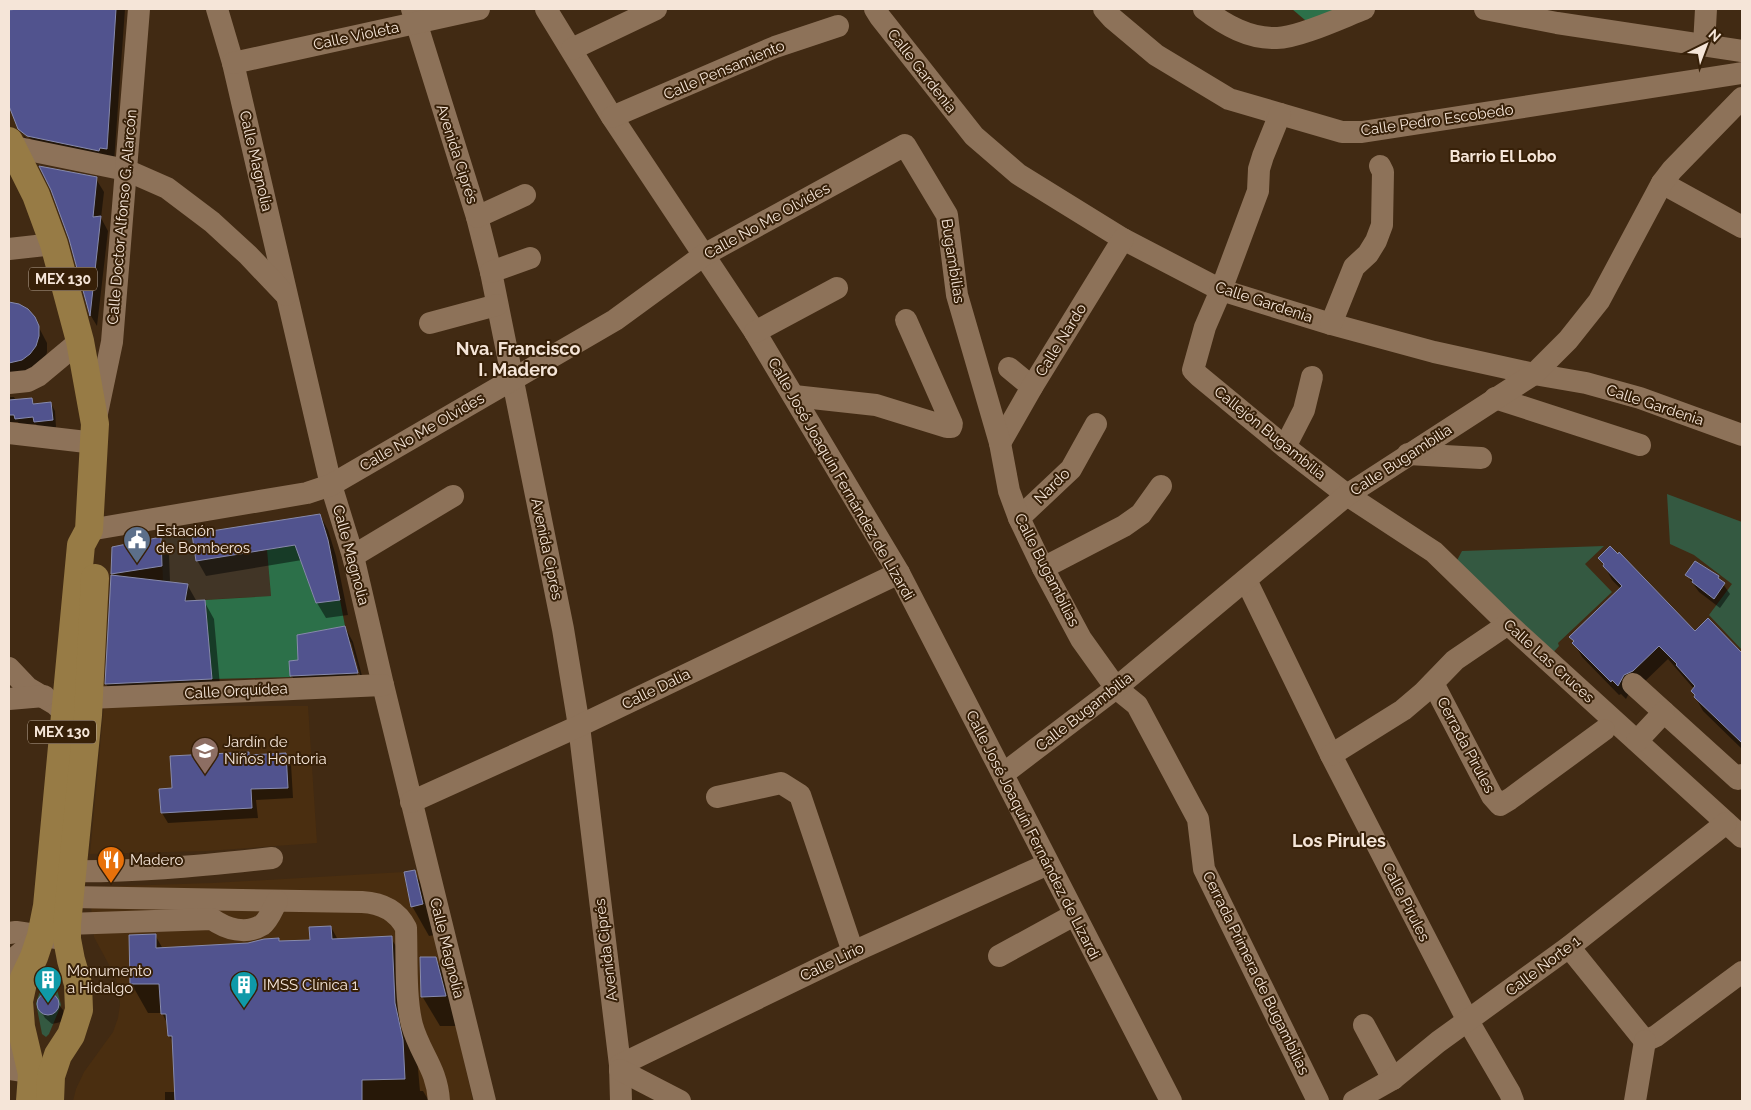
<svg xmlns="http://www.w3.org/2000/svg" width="1751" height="1110" font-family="Raleway,sans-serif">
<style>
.industrial{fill:#413526}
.built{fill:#4a2e10}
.green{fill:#345941}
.forest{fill:#2c7049}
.shadow{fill:#0007;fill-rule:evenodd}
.building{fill:#51538e;stroke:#878aac}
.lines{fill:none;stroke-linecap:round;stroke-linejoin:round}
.minor{stroke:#8d7259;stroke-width:22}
.major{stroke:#977b45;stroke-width:28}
.labels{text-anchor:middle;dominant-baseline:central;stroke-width:4;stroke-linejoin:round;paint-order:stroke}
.shield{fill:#372008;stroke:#bcaa9a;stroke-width:1}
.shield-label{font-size:14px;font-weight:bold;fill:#f5e5d8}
.street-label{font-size:15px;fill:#f5e5d8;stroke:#372008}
.poi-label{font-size:15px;fill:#f5e5d8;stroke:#372008;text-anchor:start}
.neighbourhood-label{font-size:16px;font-weight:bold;fill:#f5e5d8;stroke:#372008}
.quarter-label{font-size:18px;font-weight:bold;fill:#f5e5d8;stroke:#372008}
</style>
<rect width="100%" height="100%" fill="#412a13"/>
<path class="industrial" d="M192,534L196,561L267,550L271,596L185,601L188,584L163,581L161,537Z"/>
<g class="built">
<path d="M104,706H308L317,843L207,851L90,854Z"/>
<path d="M418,870L425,904L441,957L473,1101H73L76,1089L84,1072L113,1032L118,1018L120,1005L119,988L114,974L94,937L89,887L213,883L404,872Z"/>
</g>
<g class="green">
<path d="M1667,494L1742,522V650L1709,615L1732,584L1694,555L1670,544Z"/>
<path d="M1604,546L1585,564L1612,592L1558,643L1559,646L1550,656L1454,566L1462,551Z"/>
<path d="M50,972L53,974L61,1005L49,1034L46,1037L42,1034L36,1003L46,974Z"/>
</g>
<g class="forest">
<path d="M1292,9H1371L1318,31Z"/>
<path d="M295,545L316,603L340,600L345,626L298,635V660L289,662L291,677L212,679L205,600L271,596L267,550Z"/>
</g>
<g class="shadow">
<path d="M9,9H125L114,162L28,143L23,135L30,141L32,140L21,129L9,105Z"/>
<path d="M96,179L104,192L101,218L108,231L97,326L91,316L70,238Z"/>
<path d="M9,303L34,318L47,343V352L44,362L38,370L9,376Z"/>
<path d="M9,397H14L16,401L32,399L35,405L51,404L55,411L56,427L39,428L36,424L20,425L18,422H9Z"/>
<path d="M320,515L328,530L336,556L348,615L326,618L317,603L302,560L206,576L197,560Z"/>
<path d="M160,538L169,554L170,581L164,582L188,586L197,602L204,601L214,619L221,697L117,701L106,684L114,577L112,573Z"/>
<path d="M1600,558L1695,633L1708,620L1742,654V747L1741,748L1703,711L1692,691L1694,689L1668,659L1641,685L1631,689L1626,699L1621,694L1619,695L1582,657L1571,637L1621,589L1612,580Z"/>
<path d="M1687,575L1718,577L1730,594L1720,608L1699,592Z"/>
<path d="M345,627L353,642L365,687L300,691L292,676L300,661ZM348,642H351L361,678L358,679Z"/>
<path d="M248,753L250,756L285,754L291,764L293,798L256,800L258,818L168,823L162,813L174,789Z"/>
<path d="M414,872L432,902L440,934L429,936L412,906Z"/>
<path d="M331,927L338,940L391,938L409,968L420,1091H423L429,1101H165V1092H176L174,1043L169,1036L168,1025L162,1013H148L131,983L155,935L163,949L248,945L279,939L281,943L312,941Z"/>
<path d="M435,958L453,988L462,1026H440L422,996Z"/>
<path d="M46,995L52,996L63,1010L64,1017L61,1022L52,1024L45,1018L39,1008L41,999Z"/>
</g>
<g class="building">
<path d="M18,9H116L107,149L100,148L99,151L27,136L18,129L9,106V10Z"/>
<path d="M39,166L97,177L93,217L101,216L90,316L69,239L51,190Z"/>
<path d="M9,302L19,304L28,309L35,317L39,326V336L36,346L30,354L22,360L9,363Z"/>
<path d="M32,398L33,404L51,402L53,420L34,422L33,417L15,419L14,415H9V400Z"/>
<path d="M320,514L328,540L340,600L316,603L295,545L196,561L192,534Z"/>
<path d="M161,537L162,566L111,574L112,547Z"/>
<path d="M1610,546L1618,554L1619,552L1695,631L1708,618L1742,653V743L1694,697L1695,695L1691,691L1695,686L1676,665L1677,664L1659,646L1633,671L1624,675L1618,686L1612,680L1611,682L1572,643L1574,641L1569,637L1622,586L1603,566L1604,564L1598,558Z"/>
<path d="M1695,561L1719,576L1718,578L1725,583L1714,599L1692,582L1693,580L1685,575Z"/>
<path d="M111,575L188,584L185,601L205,600L212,679L105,684Z"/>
<path d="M345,626L358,673L290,676L289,661L298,660L297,635Z"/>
<path d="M249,752V755L286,753L288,788L251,789L252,808L161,813L159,789L172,788L170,756Z"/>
<path d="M415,870L423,904L411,907L404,872Z"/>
<path d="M331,926L332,939L392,936L395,1003L403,1040L405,1079L362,1080V1101H175L172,1036H168L166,1014H161L159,984H130L129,935L156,934V948L248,943L264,939L279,938V941L310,940L309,927Z"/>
<path d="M420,957H436L446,996L421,997Z"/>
<circle cx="48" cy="1004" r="11"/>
</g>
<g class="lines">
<g class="minor">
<path d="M217,9L233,63L331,485L353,556L383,685L485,1101"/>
<path d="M412,9L477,217L491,272L563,629L579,726L620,1065L621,1101"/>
<path d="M546,9L612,117L755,332L899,573L1171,1101"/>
<path d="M875,9L880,17L974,136L1018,174L1123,239L1221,290L1331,324L1434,352L1534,374L1586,383L1640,398L1742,435"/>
<path d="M1104,9L1112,18L1156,55L1229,99L1342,132H1362L1742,73"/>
<path d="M1204,9C1225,25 1249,39 1277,38C1298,38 1343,17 1364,9"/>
<path d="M1485,9L1557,23L1742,51"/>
<path d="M1704,45L1706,9"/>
<path d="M572,49L656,9"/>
<path d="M233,63L479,9"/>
<path d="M1280,114L1263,156L1259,169L1258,191L1221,290L1205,327L1193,370L1199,376L1285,447L1347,495L1434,552L1508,624L1742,837"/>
<path d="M612,117L775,47L838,26"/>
<path d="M9,146L126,170L167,188L212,222L248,255L286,295"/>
<path d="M1662,183L1742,227"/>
<path d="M477,217L525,195"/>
<path d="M9,249L54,244"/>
<path d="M491,272L530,258"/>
<path d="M430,323L497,305"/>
<path d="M1331,324L1354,267L1368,254L1376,241L1382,225L1383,172L1380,166"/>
<path d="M755,332L837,288"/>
<path d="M1009,368L1032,387"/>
<path d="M9,383L28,381L38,376L80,341"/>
<path d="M794,396L876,405L947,427H951L952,424L906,320"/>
<path d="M1495,398L1640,445"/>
<path d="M96,418L112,342L139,9"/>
<path d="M9,433L95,443"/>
<path d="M1000,443L1032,387L1123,239"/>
<path d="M1285,447L1304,410L1312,377"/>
<path d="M1408,454L1481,458"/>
<path d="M1019,518L1071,469L1096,424"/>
<path d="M89,530L307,493L331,485L615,320L704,255L905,145L947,215L957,295L1000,443L1009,491L1019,518L1043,568L1081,639L1116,688L1137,705L1198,819L1204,869L1318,1101"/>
<path d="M353,556L453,496"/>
<path d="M1043,568L1124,526L1141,514L1161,486"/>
<path d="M1246,580L1331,755L1468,1021L1510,1093L1513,1101"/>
<path d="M9,668L28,688L55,704L74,722"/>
<path d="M1433,683L1492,796L1500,805L1510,799L1604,730"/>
<path d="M1633,684L1738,779L1742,775"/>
<path d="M89,698L383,685"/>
<path d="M9,699L44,696"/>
<path d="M1637,741L1664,712"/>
<path d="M1331,755L1403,710L1423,693L1455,660L1508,624"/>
<path d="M1003,774L1116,688L1347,495L1534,374L1568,340L1599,301L1662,183L1672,170L1742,98"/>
<path d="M717,797L781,783L800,795L853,952"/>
<path d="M411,802L579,726L899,573"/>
<path d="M56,871C128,873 200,866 272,858"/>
<path d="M70,897L362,902C381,903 397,910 406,928C407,956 405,998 412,1025C420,1054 437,1068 439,1101"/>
<path d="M67,924L212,919C226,929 246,935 262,925C269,920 273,908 277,901"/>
<path d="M9,933L16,932L57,938"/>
<path d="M1569,947L1645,1041"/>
<path d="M999,956L1074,915"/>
<path d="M9,968L16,957L41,936"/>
<path d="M1364,1025L1393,1079"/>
<path d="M1645,1041L1656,1036L1742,972"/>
<path d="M9,1042L30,1072"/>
<path d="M620,1065L853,952L1048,864"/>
<path d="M9,1069L47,1075"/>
<path d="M620,1070L680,1101"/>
<path d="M1354,1101L1393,1079L1438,1042L1569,947L1726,823"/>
<path d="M1635,1101L1645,1041"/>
</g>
<g class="major">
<path d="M9,141L36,195L54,244L80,341L95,424L89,530L81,545L47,906L41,936L34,957L24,978L19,1001L21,1027L32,1074L30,1101"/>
<path d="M50,1101L51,1076L58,1055L71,1035L79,1010L78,984L71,960L67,939V924L88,715L95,578"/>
</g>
</g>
<defs>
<symbol id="civic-pin" viewBox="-11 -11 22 30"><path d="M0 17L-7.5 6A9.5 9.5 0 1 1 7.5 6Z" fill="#5c6f8a" stroke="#372008"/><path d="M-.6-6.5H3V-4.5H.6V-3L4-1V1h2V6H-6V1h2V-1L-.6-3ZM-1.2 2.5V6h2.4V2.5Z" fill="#fff"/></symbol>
<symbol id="school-pin" viewBox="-11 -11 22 30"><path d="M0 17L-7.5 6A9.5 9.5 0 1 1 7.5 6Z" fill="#8d6e63" stroke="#372008"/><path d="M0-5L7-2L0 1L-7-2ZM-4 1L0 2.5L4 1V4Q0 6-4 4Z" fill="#fff"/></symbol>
<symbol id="restaurant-pin" viewBox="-11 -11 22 30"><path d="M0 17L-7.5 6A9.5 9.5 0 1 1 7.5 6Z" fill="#e8710a" stroke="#372008"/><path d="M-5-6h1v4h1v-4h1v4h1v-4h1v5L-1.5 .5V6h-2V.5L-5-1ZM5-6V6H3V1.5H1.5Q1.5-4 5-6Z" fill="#fff"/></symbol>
<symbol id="building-pin" viewBox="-11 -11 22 30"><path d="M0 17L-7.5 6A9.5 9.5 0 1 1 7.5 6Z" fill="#0f9aa8" stroke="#372008"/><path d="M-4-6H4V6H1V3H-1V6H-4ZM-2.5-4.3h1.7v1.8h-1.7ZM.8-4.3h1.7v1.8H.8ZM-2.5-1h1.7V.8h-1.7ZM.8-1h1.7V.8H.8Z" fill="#fff"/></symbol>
</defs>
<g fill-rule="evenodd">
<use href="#civic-pin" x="121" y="524" width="32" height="43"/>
<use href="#school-pin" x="189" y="735" width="32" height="43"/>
<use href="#restaurant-pin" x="95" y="844" width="32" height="43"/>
<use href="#building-pin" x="32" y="964" width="32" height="43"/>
<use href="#building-pin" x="228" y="969" width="32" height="43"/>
</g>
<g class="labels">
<g class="shield">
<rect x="29" y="267.5" width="68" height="23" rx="4"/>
<rect x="28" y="720.5" width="68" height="23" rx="4"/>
</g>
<g class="shield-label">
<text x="63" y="279">MEX 130</text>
<text x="62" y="732">MEX 130</text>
</g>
<g class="street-label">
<text transform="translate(356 36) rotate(-12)">Calle Violeta</text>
<text transform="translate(724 70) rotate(-23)">Calle Pensamiento</text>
<text transform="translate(922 71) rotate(52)">Calle Gardenia</text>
<text transform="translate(1437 120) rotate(-8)">Calle Pedro Escobedo</text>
<text transform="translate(457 154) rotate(72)">Avenida Ciprés</text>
<text transform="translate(256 161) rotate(77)">Calle Magnolia</text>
<text transform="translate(122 217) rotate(-85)">Calle Doctor Alfonso G. Alarcón</text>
<text transform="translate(767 221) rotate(-29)">Calle No Me Olvides</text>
<text transform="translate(953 261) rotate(81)">Bugambilias</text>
<text transform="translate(1264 302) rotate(18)">Calle Gardenia</text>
<text transform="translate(1061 340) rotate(-58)">Calle Nardo</text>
<text transform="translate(1655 405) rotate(18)">Calle Gardenia</text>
<text transform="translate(422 432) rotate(-30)">Calle No Me Olvides</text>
<text transform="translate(1270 433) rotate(39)">Callejón Bugambilia</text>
<text transform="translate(1401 460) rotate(-33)">Calle Bugambilia</text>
<text transform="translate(841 479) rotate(60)">Calle José Joaquín Fernández de Lizardi</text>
<text transform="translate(1052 486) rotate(-45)">Nardo</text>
<text transform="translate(547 549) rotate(78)">Avenida Ciprés</text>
<text transform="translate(351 555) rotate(75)">Calle Magnolia</text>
<text transform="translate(1047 570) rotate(63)">Calle Bugambilias</text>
<text transform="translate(1549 661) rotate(42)">Calle Las Cruces</text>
<text transform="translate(656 689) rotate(-26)">Calle Dalia</text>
<text transform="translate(236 691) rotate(-3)">Calle Orquídea</text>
<text transform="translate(1084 712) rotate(-38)">Calle Bugambilia</text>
<text transform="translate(1466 745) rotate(62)">Cerrada Pirules</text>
<text transform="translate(1033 835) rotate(63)">Calle José Joaquín Fernández de Lizardi</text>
<text transform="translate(1406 902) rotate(63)">Calle Pirules</text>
<text transform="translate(447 948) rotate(76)">Calle Magnolia</text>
<text transform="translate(606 950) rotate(-97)">Avenida Ciprés</text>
<text transform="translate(832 962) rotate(-26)">Calle Lirio</text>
<text transform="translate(1543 966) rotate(-37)">Calle Norte 1</text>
<text transform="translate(1256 973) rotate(64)">Cerrada Primera de Bugambilias</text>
</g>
<g class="poi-label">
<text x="156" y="531">Estación<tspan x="156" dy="17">de Bomberos</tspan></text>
<text x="224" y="742">Jardín de<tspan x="224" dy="17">Niños Hontoria</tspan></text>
<text x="130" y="860">Madero</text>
<text x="67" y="971">Monumento<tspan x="67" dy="17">a Hidalgo</tspan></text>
<text x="263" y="985">IMSS Clínica 1</text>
</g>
<g class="neighbourhood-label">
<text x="1503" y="156">Barrio El Lobo</text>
</g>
<g class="quarter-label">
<text x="518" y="348">Nva. Francisco<tspan x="518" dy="21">I. Madero</tspan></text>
<text x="1339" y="840">Los Pirules</text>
</g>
</g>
<rect width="1751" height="1110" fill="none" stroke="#f5e5d8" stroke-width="20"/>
<g transform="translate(1706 45) rotate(42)" stroke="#372008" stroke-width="4" paint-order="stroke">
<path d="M0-4L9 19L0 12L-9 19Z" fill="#f5e5d8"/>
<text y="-8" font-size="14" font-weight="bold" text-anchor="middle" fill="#f5e5d8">N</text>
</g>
</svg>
